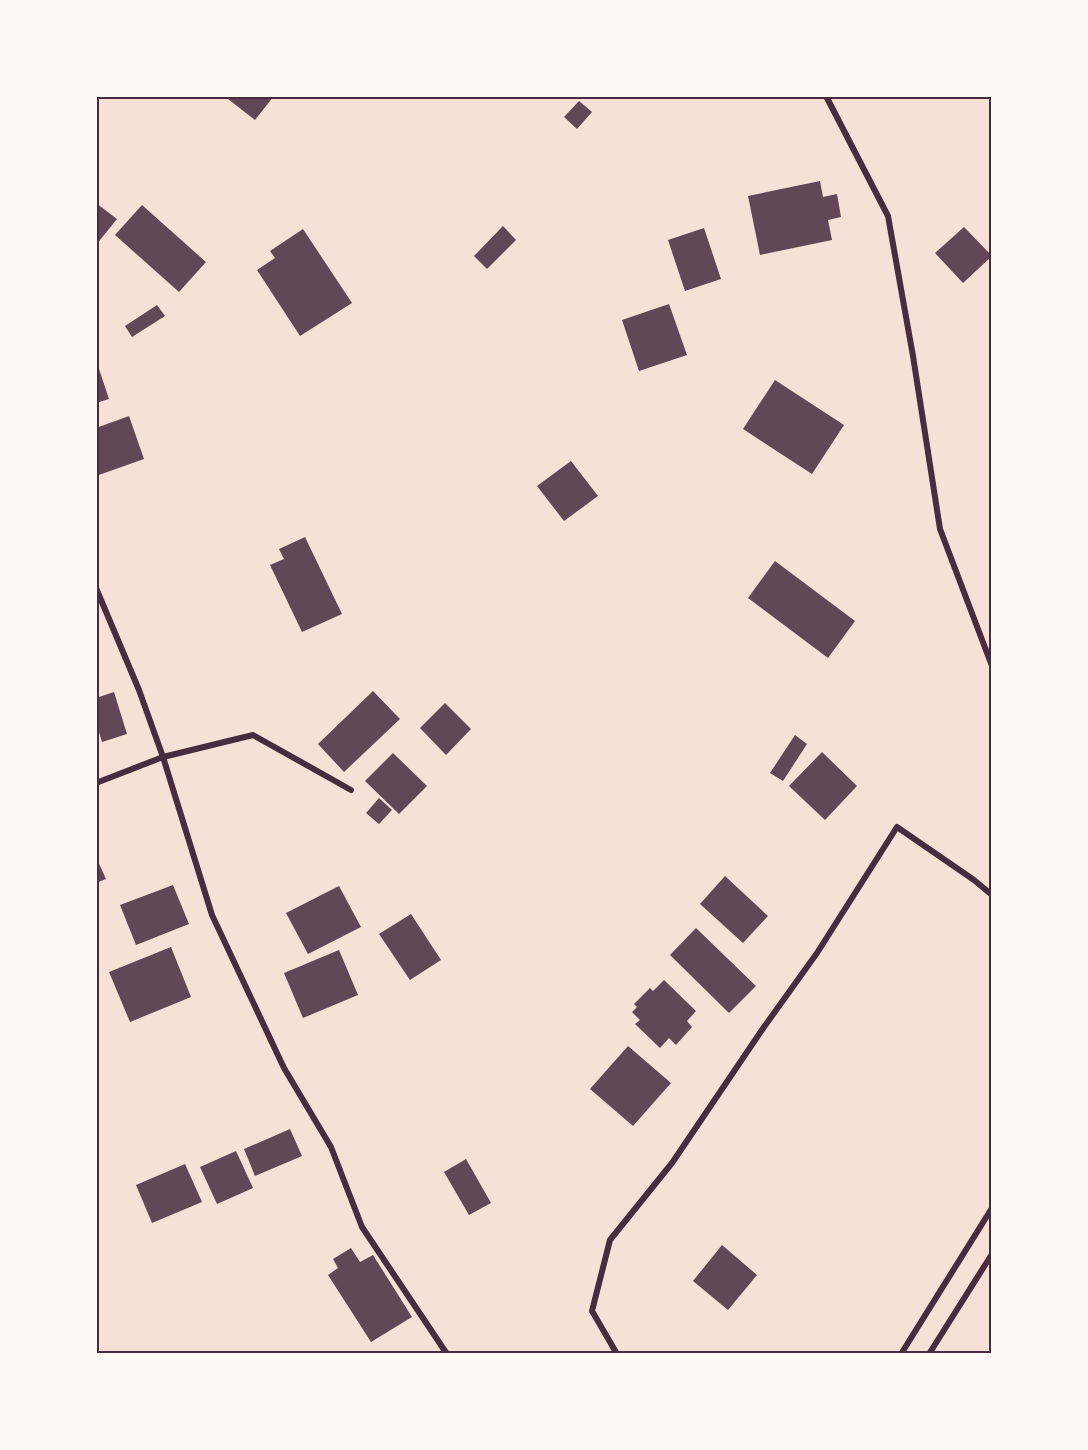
<svg xmlns="http://www.w3.org/2000/svg" width="1088" height="1450" font-family="'PT Sans',sans-serif">
<style>
.building{fill:#644757}
.lines{fill:none;stroke-linecap:round;stroke-linejoin:round}
.minor{stroke:#4a2c40;stroke-width:6}
.neatline{fill:none;stroke:#4a2c40;stroke-width:2}
</style>
<rect width="100%" height="100%" fill="#f7e1d7"/>
<g class="building">
<path d="M231,96H274L255,120L228,99Z"/>
<path d="M579,101L592,112L577,129L564,117Z"/>
<path d="M820,181L823,197L837,194L841,217L828,220L832,240L760,255L748,196Z"/>
<path d="M96,203L117,219L96,245Z"/>
<path d="M142,205L206,262L179,292L115,235Z"/>
<path d="M503,226L516,240L487,269L474,256Z"/>
<path d="M964,227L992,256L963,283L935,253Z"/>
<path d="M704,228L721,279L685,291L668,240Z"/>
<path d="M303,229L352,303L300,336L257,270L275,258L270,251Z"/>
<path d="M669,304L687,355L639,371L622,320Z"/>
<path d="M157,305L165,316L132,337L125,326Z"/>
<path d="M96,360L109,399L96,403Z"/>
<path d="M775,380L844,425L812,474L743,429Z"/>
<path d="M129,416L144,459L96,476V428Z"/>
<path d="M571,461L598,496L564,521L537,486Z"/>
<path d="M305,537L342,614L302,632L270,565L284,559L279,549Z"/>
<path d="M775,561L855,621L828,658L748,598Z"/>
<path d="M373,691L400,719L344,772L318,744Z"/>
<path d="M114,692L127,734L102,742L96,722V698Z"/>
<path d="M445,703L471,729L446,755L420,728Z"/>
<path d="M795,735L807,744L783,781L770,773Z"/>
<path d="M822,752L857,786L825,820L789,786Z"/>
<path d="M393,753L427,786L399,814L365,781Z"/>
<path d="M379,798L392,810L379,824L366,813Z"/>
<path d="M96,857L106,879L96,883Z"/>
<path d="M725,876L768,916L743,943L700,904Z"/>
<path d="M173,885L189,924L136,945L120,905Z"/>
<path d="M339,886L361,927L308,954L286,913Z"/>
<path d="M411,914L441,960L410,980L379,934Z"/>
<path d="M696,928L756,986L729,1013L670,955Z"/>
<path d="M171,947L191,997L130,1022L109,972Z"/>
<path d="M339,950L358,995L303,1018L284,973Z"/>
<path d="M664,980L696,1011L687,1021L692,1027L676,1045L669,1038L660,1048L635,1024L640,1020L632,1012L637,1007L634,1004L650,988L653,991Z"/>
<path d="M628,1046L671,1083L633,1126L590,1089Z"/>
<path d="M290,1129L302,1156L255,1176L244,1149Z"/>
<path d="M236,1151L253,1188L217,1204L200,1167Z"/>
<path d="M466,1159L491,1203L469,1215L444,1172Z"/>
<path d="M185,1164L202,1202L152,1223L136,1185Z"/>
<path d="M722,1245L757,1275L728,1310L693,1281Z"/>
<path d="M351,1248L360,1262L373,1255L412,1317L371,1342L328,1275L338,1268L333,1259Z"/>
</g>
<g class="lines">
<g class="minor">
<path d="M826,96L888,216L913,356L940,529L992,666"/>
<path d="M96,588L139,690L163,757L212,915L284,1068L331,1147L362,1227L447,1354"/>
<path d="M96,783L163,757L253,735L351,790"/>
<path d="M617,1354L592,1311L610,1240L672,1163L764,1027L817,953L897,827L974,880L992,895"/>
<path d="M901,1354L992,1208"/>
<path d="M929,1354L992,1254"/>
</g>
</g>
<rect width="1088" height="1450" fill="none" stroke="#fffaf5" stroke-width="195"/>
<rect x="98" y="98" width="892" height="1254" class="neatline"/>
</svg>
